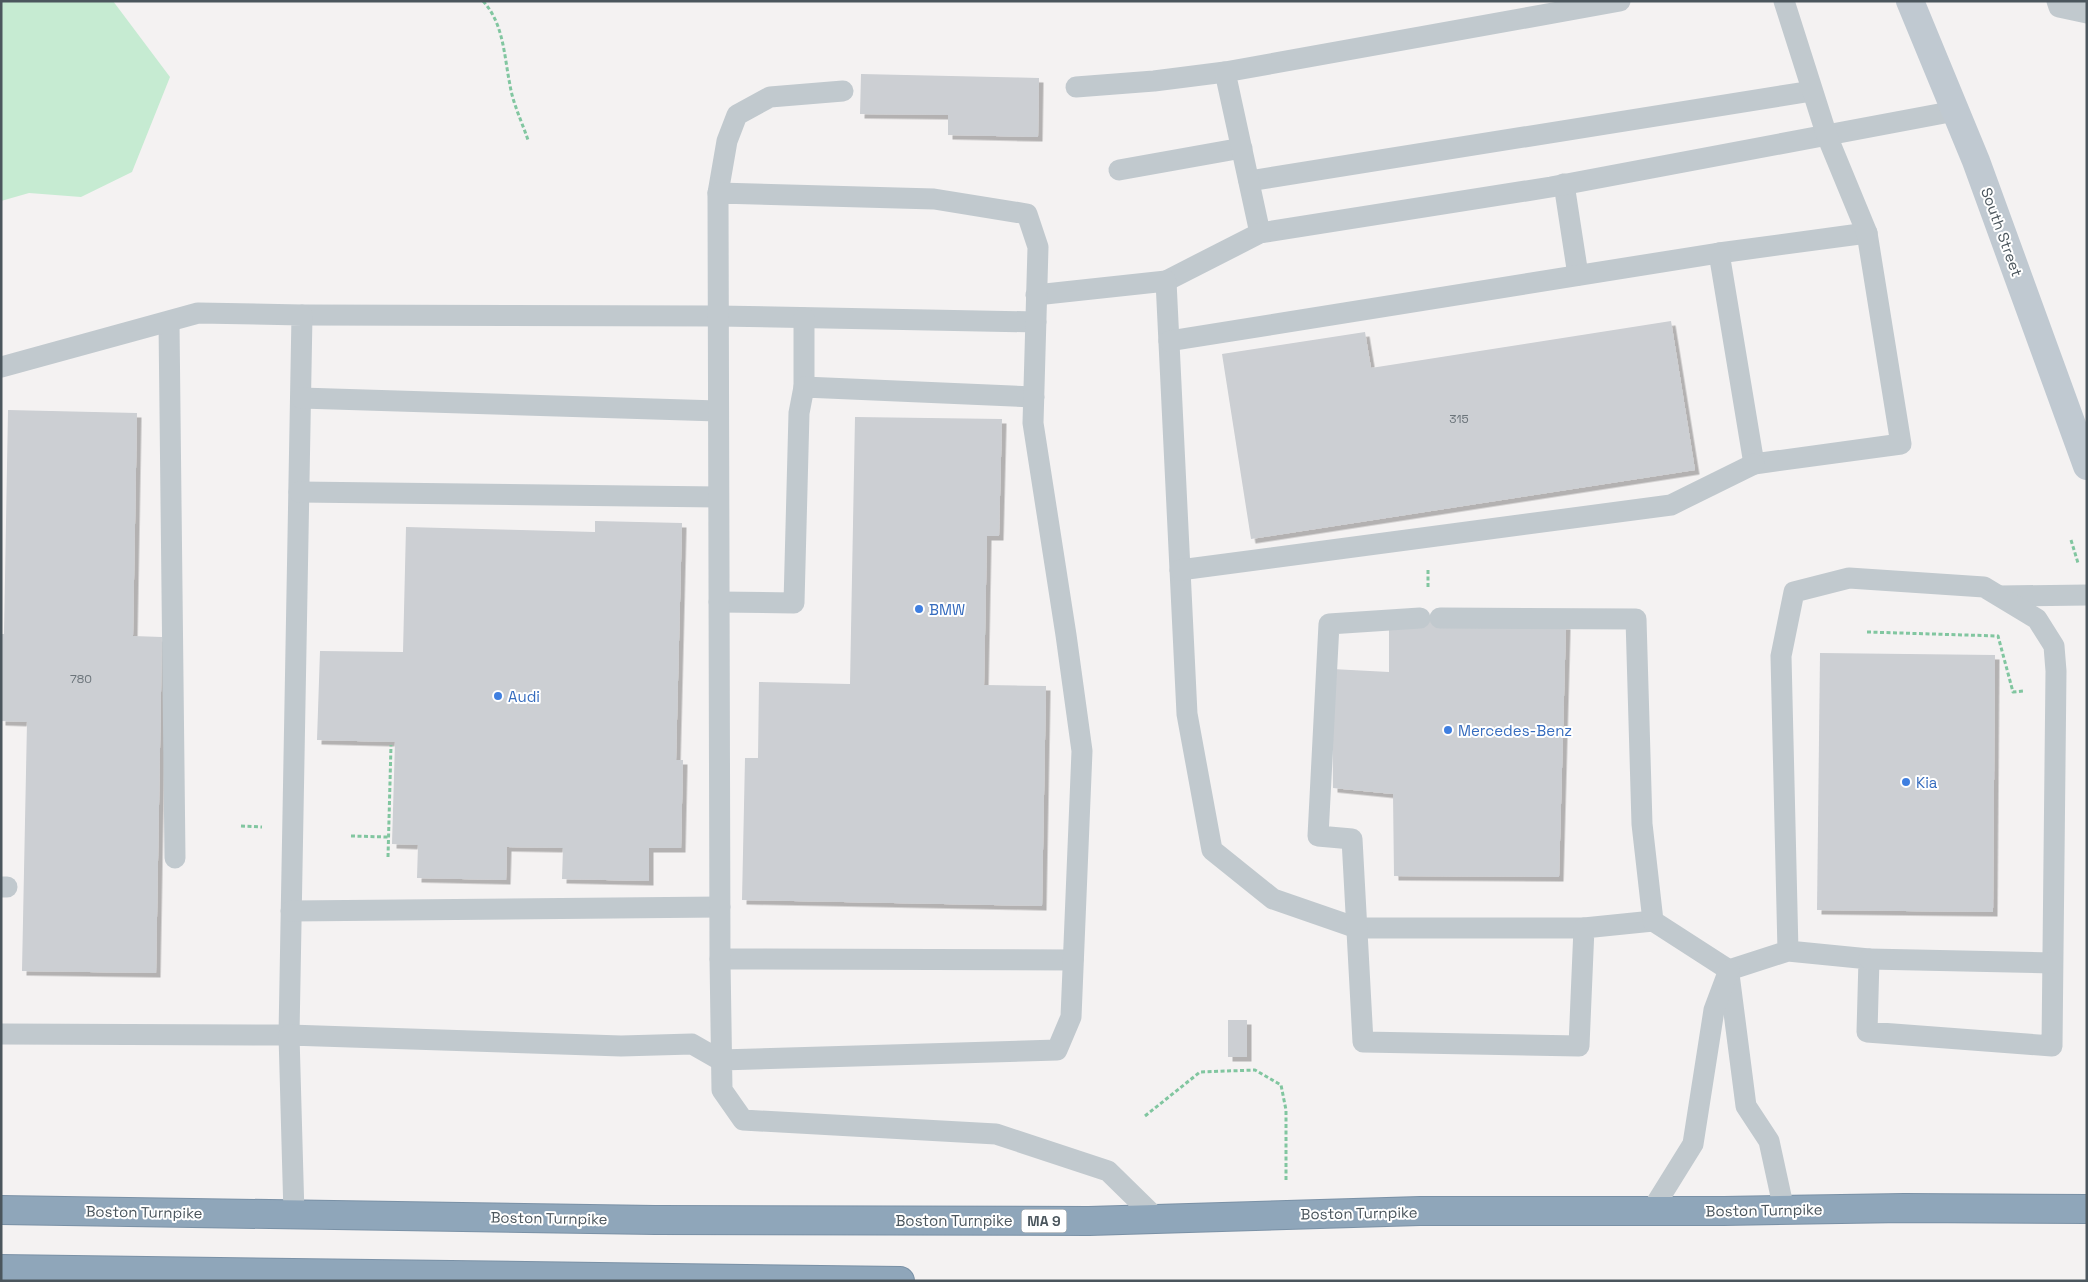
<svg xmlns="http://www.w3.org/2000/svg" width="2088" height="1282" font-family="'Space Grotesk',sans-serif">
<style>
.green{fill:#c6ebd2}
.building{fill:#cccfd3;filter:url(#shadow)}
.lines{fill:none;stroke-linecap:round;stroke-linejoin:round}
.highway-casing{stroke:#7a91a6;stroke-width:30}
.path{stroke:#81c6a0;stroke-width:3;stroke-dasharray:4 2.5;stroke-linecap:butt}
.lane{stroke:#c1c9ce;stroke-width:21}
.secondary{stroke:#c0c9d1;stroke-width:28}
.highway{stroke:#8fa6ba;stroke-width:28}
.shop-dot{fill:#3f7fe0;stroke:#fff;stroke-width:2}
.labels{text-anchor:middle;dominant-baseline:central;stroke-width:4;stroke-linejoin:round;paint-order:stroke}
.number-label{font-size:12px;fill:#6b747a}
.shield{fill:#fff;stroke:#81898e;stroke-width:1}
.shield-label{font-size:14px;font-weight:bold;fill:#4b565d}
.street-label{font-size:15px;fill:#4b565d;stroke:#fff}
.shop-label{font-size:15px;fill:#366cbe;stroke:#fff;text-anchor:start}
</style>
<defs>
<filter id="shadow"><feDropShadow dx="4.5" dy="4.5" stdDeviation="0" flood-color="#0004"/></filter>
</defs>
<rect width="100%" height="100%" fill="#f4f2f2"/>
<path class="green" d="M1,1H113L170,77L132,172L81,197L29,193L1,201Z"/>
<g class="building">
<path d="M861,74L1039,78L1038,137L948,135V115L860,114Z"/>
<path d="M1671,321L1695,470L1251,539L1222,354L1365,332L1371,368Z"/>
<path d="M8,410L137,413L133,636L162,637L156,973L22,971L27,722L1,721V634H4Z"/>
<path d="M855,417L1002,419L999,536H987L984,685L1046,686L1042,906L742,900L745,758H758L759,682L850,684Z"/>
<path d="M595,521L682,523L676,760H683L681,848H649V881L562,879L563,848L507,847L506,880L417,878L418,845L392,844L395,742L317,740L320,651L403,652L406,527L595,532Z"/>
<path d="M1389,620L1566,625L1559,877L1394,876L1393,794L1333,788L1332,669L1389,672Z"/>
<path d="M1820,653L1995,655L1993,912L1817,910Z"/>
<rect x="1228" y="1020" width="19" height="37"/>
</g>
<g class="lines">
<defs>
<g id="highway">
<path d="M1,1210L655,1220L1089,1221L1420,1211H1724L1904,1208L2087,1209"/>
<path d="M1,1269L900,1281"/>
</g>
</defs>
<use href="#highway" class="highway-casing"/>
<g class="path">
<path d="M483,1C504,24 504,56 510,85C513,104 522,122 528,140"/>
<path d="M2071,540L2078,563"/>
<path d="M1428,570V588"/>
<path d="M1867,632L1998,636L2013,692L2023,691"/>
<path d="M241,826L262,827"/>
<path d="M351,836L388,837"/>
<path d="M388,857L391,745"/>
<path d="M1145,1116L1200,1072L1255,1070L1281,1085L1286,1110V1181"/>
</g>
<g class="lane">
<path d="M2057,1L2059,7L2087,13"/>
<path d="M1076,87L1154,81L1225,72"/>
<path d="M1119,170L1242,148"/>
<path d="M1249,181L1812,91"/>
<path d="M1564,184L1578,275"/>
<path d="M718,193L727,141L737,115L770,97L843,91"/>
<path d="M1260,233L1225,72L1620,1"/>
<path d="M1719,253L1867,233"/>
<path d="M1166,281L1260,233L1551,187L1955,111"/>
<path d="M1036,295L1166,281L1187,714L1212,850L1273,899L1357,928H1584"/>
<path d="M302,315L718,316L1036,322"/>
<path d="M804,318V387"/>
<path d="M169,322L175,858"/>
<path d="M1169,341L1719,253L1754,464L1901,444L1867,233L1827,136L1784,1"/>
<path d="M1,367L198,313L302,315L289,1035L1,1034"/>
<path d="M301,398L718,411"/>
<path d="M299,492L718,497"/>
<path d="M1180,570L1671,505L1754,464"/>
<path d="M2000,596L2087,595"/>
<path d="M719,602L794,603L799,413L804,387L1034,397"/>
<path d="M1420,618L1329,624L1318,836L1352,839L1363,1042L1579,1046L1584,928L1653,921"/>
<path d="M1440,618L1636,619L1642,824L1653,921L1729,970L1788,951L1869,959L1867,1032L2052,1046L2056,671L2054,646L2037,619L1984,587L1849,578L1794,592L1781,656L1788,951"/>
<path d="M1,887H7"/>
<path d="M291,911L720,907"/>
<path d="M720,959L1073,960"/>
<path d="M1869,959L2052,963"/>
<path d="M1729,974L1746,1106L1769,1141L1784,1210"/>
<path d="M1652,1210L1693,1144L1714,1010L1729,970"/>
<path d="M294,1215L289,1035L621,1046L692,1044L720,1060L1057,1050L1071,1017L1082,751L1066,635L1033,423L1038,247L1027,214L934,199L718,193L720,959L722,1090L743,1120L996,1134L1108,1171L1157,1219"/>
</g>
<path class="secondary" d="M1910,1L1976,161L2087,466"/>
<use href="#highway" class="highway"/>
</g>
<g class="shop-dot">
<circle cx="919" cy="609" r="5"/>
<circle cx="498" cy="696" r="5"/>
<circle cx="1448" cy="730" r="5"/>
<circle cx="1906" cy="782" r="5"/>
</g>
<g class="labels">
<g class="number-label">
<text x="1459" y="419">315</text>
<text x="81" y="679">780</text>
</g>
<rect class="shield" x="1021.5" y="1209.5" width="45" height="23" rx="4"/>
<g class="shield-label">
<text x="1044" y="1221">MA 9</text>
</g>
<g class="street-label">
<text transform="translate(2002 232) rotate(70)">South Street</text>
<text transform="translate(1764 1210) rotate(-1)">Boston Turnpike</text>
<text transform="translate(144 1212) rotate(1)">Boston Turnpike</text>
<text transform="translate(1359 1213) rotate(-1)">Boston Turnpike</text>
<text transform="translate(549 1218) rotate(1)">Boston Turnpike</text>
<text x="954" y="1220">Boston Turnpike</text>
</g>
<g class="shop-label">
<text x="929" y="609">BMW</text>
<text x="508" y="696">Audi</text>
<text x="1458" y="730">Mercedes-Benz</text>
<text x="1916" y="782">Kia</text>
</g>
</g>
<rect width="2088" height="1282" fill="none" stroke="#4b565d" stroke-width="5"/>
</svg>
